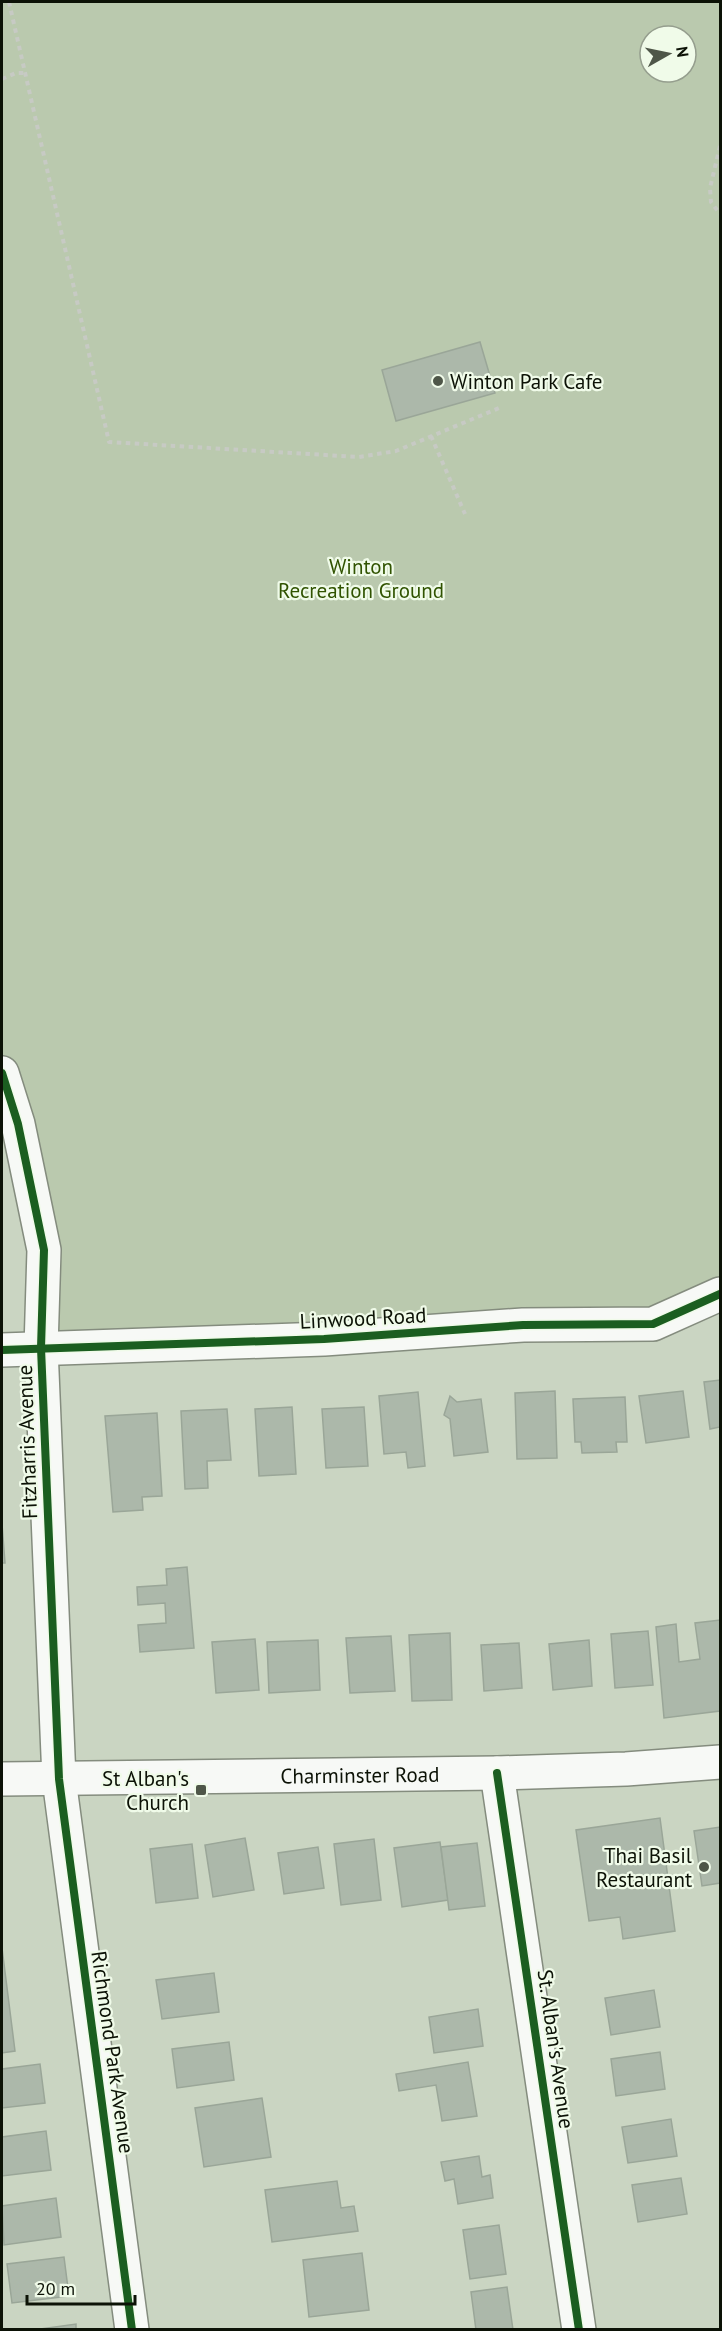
<svg xmlns="http://www.w3.org/2000/svg" width="722" height="2331" font-family="'PT Sans',sans-serif">
<style>
.green{fill:#bac9ae;fill-rule:evenodd}
.building{fill:#acb8aa;stroke:#9aa698;stroke-width:1.5}
.lines{fill:none;stroke-linecap:round;stroke-linejoin:round}
.minor-casing{stroke:#848c7e;stroke-width:36}
.major-casing{stroke:#848c7e;stroke-width:36}
.path{stroke:#c7cac4;stroke-width:4;stroke-dasharray:4.5 4.5;stroke-linecap:butt}
.minor{stroke:#f7f9f6;stroke-width:33}
.major{stroke:#f7f9f6;stroke-width:33}
.cycleway-casing{stroke:#f0fbe9;stroke-width:11}
.cycleway{stroke:#1b5e20;stroke-width:8}
.poi-dot{fill:#4e5648;stroke:#f0fbe9;stroke-width:2}
.labels{text-anchor:middle;dominant-baseline:central;stroke-width:4.5;stroke-linejoin:round;paint-order:stroke}
.poi-label{font-size:21px;fill:#0c1206;stroke:#f0fbe9;text-anchor:end}
.park-label{font-size:21px;fill:#305300;stroke:#f0fbe9}
.street-label{font-size:21px;fill:#0c1206;stroke:#f0fbe9}
</style>
<rect width="100%" height="100%" fill="#cad5c2"/>
<path class="green" d="M2,2H720V1294L653,1324L41,1348L44,1250L2,1085ZM650,36H686V72H650Z"/>
<g class="building">
<path d="M480,342L495,393L396,421L382,370Z"/>
<path d="M720,1380V1427L710,1429L704,1382Z"/>
<path d="M555,1391L557,1458L517,1459L515,1393Z"/>
<path d="M683,1391L689,1437L646,1443L639,1396Z"/>
<path d="M418,1392L425,1466L408,1468L406,1452L384,1454L379,1396Z"/>
<path d="M450,1396L457,1402L481,1399L488,1452L454,1456L450,1419L444,1415Z"/>
<path d="M625,1397L627,1442H616L617,1452L582,1453L581,1442H575L573,1399Z"/>
<path d="M292,1407L296,1474L259,1476L255,1409Z"/>
<path d="M364,1407L368,1466L326,1468L322,1409Z"/>
<path d="M227,1409L231,1460L207,1461L208,1488L185,1489L181,1411Z"/>
<path d="M157,1413L162,1496L142,1497L143,1510L113,1512L105,1416Z"/>
<path d="M2,1524L5,1563H2Z"/>
<path d="M187,1567L194,1648L140,1652L138,1625L166,1623L165,1603L138,1605L137,1587L167,1585L166,1569Z"/>
<path d="M720,1620V1711L664,1718L656,1627L676,1624L679,1662L700,1659L695,1623Z"/>
<path d="M648,1631L653,1685L615,1688L611,1634Z"/>
<path d="M450,1633L452,1700L412,1701L409,1635Z"/>
<path d="M391,1636L395,1691L350,1693L346,1638Z"/>
<path d="M255,1639L259,1690L216,1693L212,1642Z"/>
<path d="M318,1640L320,1690L269,1693L267,1642Z"/>
<path d="M589,1640L592,1686L553,1690L549,1644Z"/>
<path d="M519,1643L522,1688L484,1691L481,1645Z"/>
<path d="M660,1818L675,1931L623,1939L620,1917L589,1921L576,1830Z"/>
<path d="M720,1827V1883L702,1886L694,1831Z"/>
<path d="M245,1838L254,1890L213,1897L205,1845Z"/>
<path d="M374,1839L381,1900L341,1905L334,1844Z"/>
<path d="M440,1842L448,1900L402,1907L394,1848Z"/>
<path d="M477,1843L485,1906L449,1910L441,1847Z"/>
<path d="M192,1844L198,1898L156,1903L150,1849Z"/>
<path d="M318,1847L324,1888L284,1894L278,1853Z"/>
<path d="M2,1948L15,2051L2,2053Z"/>
<path d="M214,1973L219,2012L162,2019L156,1980Z"/>
<path d="M654,1990L660,2027L611,2035L605,1998Z"/>
<path d="M478,2009L483,2046L434,2053L429,2017Z"/>
<path d="M229,2042L234,2080L177,2088L172,2049Z"/>
<path d="M660,2052L665,2089L616,2096L611,2059Z"/>
<path d="M468,2062L477,2116L442,2121L436,2085L399,2091L396,2074Z"/>
<path d="M40,2064L45,2103L2,2108V2069Z"/>
<path d="M262,2098L271,2157L204,2167L195,2108Z"/>
<path d="M671,2119L677,2156L628,2163L622,2127Z"/>
<path d="M46,2131L51,2170L2,2176V2137Z"/>
<path d="M479,2156L482,2177L490,2175L493,2198L458,2204L454,2179L445,2181L441,2162Z"/>
<path d="M681,2178L687,2214L638,2222L632,2185Z"/>
<path d="M337,2181L341,2208L354,2206L358,2231L272,2242L265,2190Z"/>
<path d="M56,2198L61,2237L4,2245L2,2206Z"/>
<path d="M499,2225L506,2274L470,2279L463,2230Z"/>
<path d="M362,2253L369,2310L309,2317L303,2260Z"/>
<path d="M64,2257L69,2296L12,2303L7,2264Z"/>
<path d="M507,2287L513,2330H476L471,2292Z"/>
<path d="M76,2324V2330H33Z"/>
</g>
<g class="lines">
<defs>
<g id="minor">
<path d="M2,1073L18,1124L44,1250L41,1348L59,1779L132,2330"/>
<path d="M2,1350L324,1339L523,1325L653,1324L720,1294"/>
<path d="M497,1773L579,2330"/>
</g>
<g id="major">
<path id="s1" d="M2,1779L497,1773L626,1769L720,1762"/>
</g>
</defs>
<use href="#minor" class="minor-casing"/>
<use href="#major" class="major-casing"/>
<g class="path">
<path d="M9,2L109,442L359,457L396,451L499,408"/>
<path d="M2,79L16,73H25"/>
<path d="M720,146L710,188L711,202L720,214"/>
<path d="M431,436L465,514"/>
</g>
<use href="#minor" class="minor"/>
<use href="#major" class="major"/>
<defs>
<g id="cycleway">
<path d="M2,1073L18,1124L44,1250L41,1348L59,1779L132,2330"/>
<path d="M2,1350L324,1339L523,1325L653,1324L720,1294"/>
<path d="M497,1773L579,2330"/>
</g>
</defs>
<use href="#cycleway" class="cycleway-casing"/>
<use href="#cycleway" class="cycleway"/>
</g>
<g class="poi-dot">
<circle cx="438" cy="381" r="6"/>
<rect x="195" y="1784" width="12" height="12" rx="3"/>
<circle cx="704" cy="1867" r="6"/>
</g>
<g class="labels">
<g class="poi-label">
<text x="450" y="381" text-anchor="start">Winton Park Cafe</text>
<text x="189" y="1778">St Alban's<tspan x="189" dy="24">Church</tspan></text>
<text x="692" y="1855">Thai Basil<tspan x="692" dy="24">Restaurant</tspan></text>
</g>
<g class="park-label">
<text x="361" y="566">Winton<tspan x="361" dy="24">Recreation Ground</tspan></text>
</g>
<g class="street-label">
<text transform="translate(363 1318) rotate(-3)">Linwood Road</text>
<text transform="translate(27 1442) rotate(-92)">Fitzharris Avenue</text>
<text stroke="none"><textPath href="#s1" startOffset="358">Charminster Road</textPath></text>
<text transform="translate(556 2049) rotate(82)">St. Alban's Avenue</text>
<text transform="translate(113 2052) rotate(82)">Richmond Park Avenue</text>
</g>
</g>
<rect width="722" height="2331" fill="none" stroke="#0c1206" stroke-width="6"/>
<g transform="translate(668 54) rotate(81)"><circle r="28" fill="#f0fbe9" stroke="#959e8e" stroke-width="1.5"/>
<path d="M0-4.5L10 22L0 15L-10 22Z" fill="#4e5648"/>
<text y="-9" font-size="16" font-weight="bold" text-anchor="middle" fill="#0c1206">N</text>
</g>
<path d="M27 2295v9h108v-9" fill="none" stroke="#0c1206" stroke-width="3"/>
<text x="36" y="2295" font-size="18" fill="#0c1206" stroke="#f0fbe9" stroke-width="4.5" paint-order="stroke">20 m</text>
</svg>
